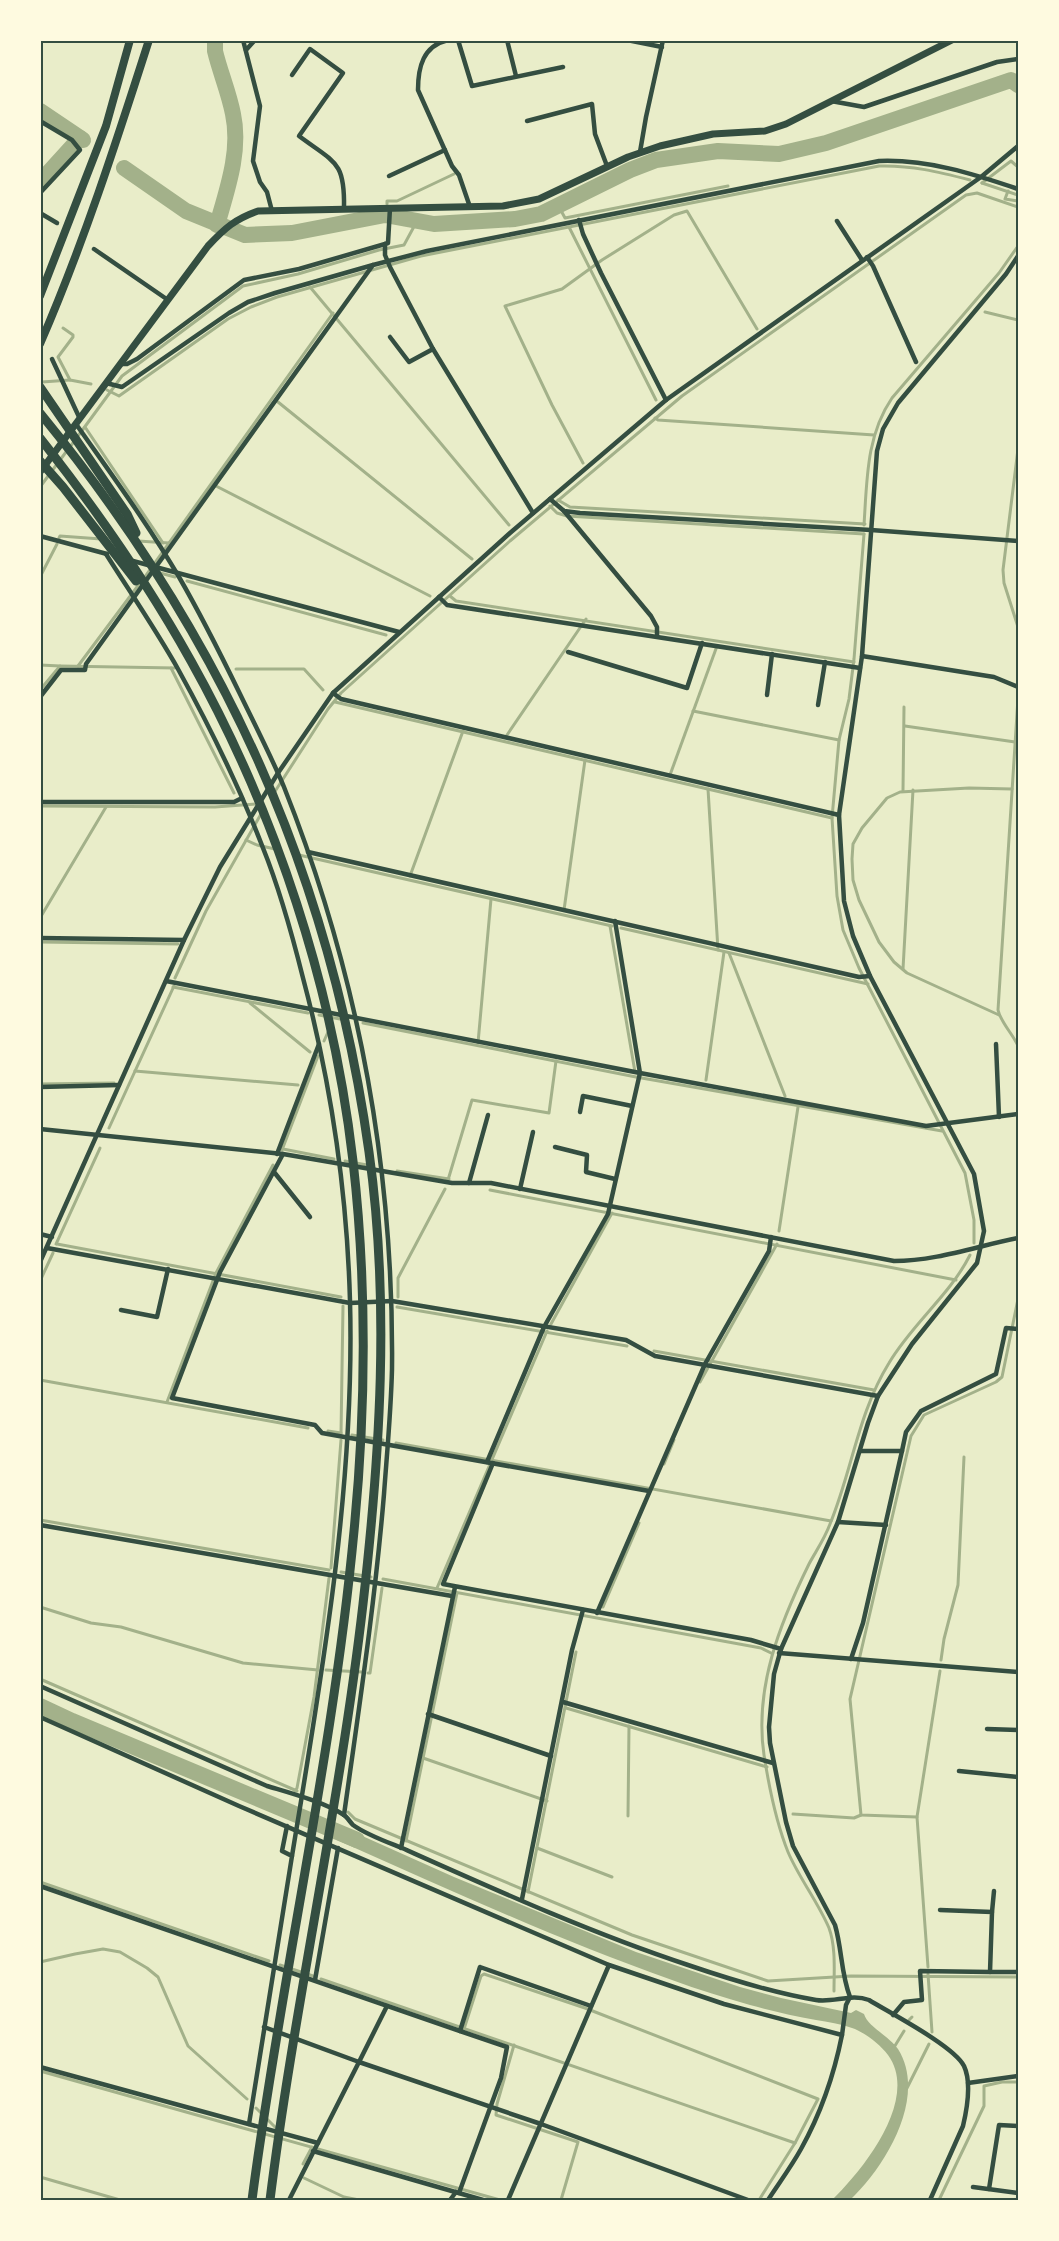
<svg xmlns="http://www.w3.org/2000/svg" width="1059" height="2241" font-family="Mulish,sans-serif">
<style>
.water{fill:#a3b18a}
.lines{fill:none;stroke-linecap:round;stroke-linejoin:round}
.stream{stroke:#a3b18a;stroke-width:3}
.river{stroke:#a3b18a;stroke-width:16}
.minor{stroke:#344e41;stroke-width:4.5}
.secondary{stroke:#344e41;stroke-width:7}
.trunk{stroke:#344e41;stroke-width:8}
.motorway{stroke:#344e41;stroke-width:9}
.neatline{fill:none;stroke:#344e41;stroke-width:2}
</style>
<rect width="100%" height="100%" fill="#e9edc9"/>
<path class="water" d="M340,1826L454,1877L636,1952L740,1987L781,1998L851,2013L856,2010L864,2014C868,2027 889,2036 898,2049C928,2097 885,2167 850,2200H832C863,2170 920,2099 888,2055C880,2044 864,2032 852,2028C841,2024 828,2022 816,2020C794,2016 772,2011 750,2005C724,1997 698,1990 672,1980C558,1940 448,1889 337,1840Z"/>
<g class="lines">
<g class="stream">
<path d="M1011,80L1018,74"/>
<path d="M982,183L1011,161L1018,167"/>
<path d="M982,183L1018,195"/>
<path d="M1008,191L1005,199L1018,201"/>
<path d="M387,204V201H397L454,174"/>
<path d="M558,205L565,218L728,186"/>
<path d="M385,215L386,212"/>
<path d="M569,227L656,400"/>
<path d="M310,287L509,525"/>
<path d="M985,312L1018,320"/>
<path d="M63,328L73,335V337L58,357L70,380L91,384"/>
<path d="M42,382L70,380"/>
<path d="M107,390L119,396L228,319L251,307L277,297L421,256L879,166C911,165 939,172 970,180"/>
<path d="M278,402L472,559"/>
<path d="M655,418L658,420L874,435"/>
<path d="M85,427L163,543"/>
<path d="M70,447L122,376L243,286L298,274L379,250L404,245L417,221"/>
<path d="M1018,449L1003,570L1004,583L1018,627"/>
<path d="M583,463L552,405L505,306L562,289L602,260L674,215L687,211L757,329"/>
<path d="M216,486L430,596"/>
<path d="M40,487L66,452"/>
<path d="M558,500L570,507L865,524"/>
<path d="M550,506L557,513L567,516L864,534"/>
<path d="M864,525C867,481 866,436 892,398L999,273L1018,246"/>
<path d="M864,534L854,659L849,699L839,740L832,818L837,896L843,930L859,968L965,1173L974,1220V1243"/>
<path d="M59,538L60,536L101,539"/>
<path d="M138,541L169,543"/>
<path d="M160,573L175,577"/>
<path d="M40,577L57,544"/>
<path d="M144,578L333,313"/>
<path d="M187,581L386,635"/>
<path d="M450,596L456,601L854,662"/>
<path d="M40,665L60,666"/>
<path d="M78,666L140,583"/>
<path d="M171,668L234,793"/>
<path d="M236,669H304L323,690"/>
<path d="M40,690L60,666L175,668"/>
<path d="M1018,698L998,1010C1001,1023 1013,1034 1018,1046"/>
<path d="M335,702L832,818"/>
<path d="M693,711L839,740"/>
<path d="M905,726L1015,742"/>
<path d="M507,735L586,619"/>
<path d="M670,775L717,646"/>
<path d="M708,789L718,950"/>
<path d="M903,791L904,707"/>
<path d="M274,793L328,709L341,693L510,541L682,396L966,195L977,193L1018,207"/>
<path d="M40,806L215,807L256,804"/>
<path d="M246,840L257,845L275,849"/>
<path d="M299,855L612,926"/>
<path d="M410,876L463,731"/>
<path d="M564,910L585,760"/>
<path d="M40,918L106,807"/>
<path d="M610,926L635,1072"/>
<path d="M621,928L868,984"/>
<path d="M40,942L178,944"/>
<path d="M729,953L785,1096"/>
<path d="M903,969L913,790"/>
<path d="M175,978L206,911L261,814"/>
<path d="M173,987L308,1013"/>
<path d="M250,1003L310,1052"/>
<path d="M319,1015L340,1019"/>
<path d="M999,1015L907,973L894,962L879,942L859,900L853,880L852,859L853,844L862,828L887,798L900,792L969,788L1012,789"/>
<path d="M363,1023L636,1077L942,1131"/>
<path d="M324,1041L328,1032"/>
<path d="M478,1043L491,899"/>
<path d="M135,1071L298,1085"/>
<path d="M706,1080L724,952"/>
<path d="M40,1084L114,1083"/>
<path d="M109,1128L174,986"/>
<path d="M283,1149L334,1159"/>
<path d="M282,1150L318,1056"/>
<path d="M345,1161L367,1165"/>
<path d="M397,1171L449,1179"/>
<path d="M448,1180L472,1100L549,1113L556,1061"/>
<path d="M490,1190L956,1280"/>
<path d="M779,1231L798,1107"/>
<path d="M56,1244L100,1148"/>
<path d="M57,1244L341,1297"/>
<path d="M40,1281L53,1253"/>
<path d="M398,1297V1278L445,1189"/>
<path d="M397,1307L627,1346"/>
<path d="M551,1324L612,1213"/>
<path d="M654,1351L874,1390"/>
<path d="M40,1380L308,1428"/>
<path d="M700,1382L777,1244"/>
<path d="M167,1402L216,1273L273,1165"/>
<path d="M328,1431L341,1433"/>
<path d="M341,1434L343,1306"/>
<path d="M352,1435L383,1440"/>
<path d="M396,1443L831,1521"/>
<path d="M664,1464L674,1440"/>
<path d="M40,1520L329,1570"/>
<path d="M331,1568L341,1440"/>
<path d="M341,1572L371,1577"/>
<path d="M383,1579L761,1648L771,1653"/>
<path d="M437,1588L547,1331"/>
<path d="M40,1607L91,1623L121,1627L243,1663L318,1670"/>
<path d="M603,1607L639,1523"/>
<path d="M941,1660L944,1639L958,1585L964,1457"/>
<path d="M326,1670L362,1672"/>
<path d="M368,1673H370L382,1588"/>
<path d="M40,1679L297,1791"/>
<path d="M566,1708L767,1767"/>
<path d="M423,1758L547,1801"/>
<path d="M295,1791L297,1788L314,1697L329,1578"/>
<path d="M348,1812L355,1819L632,1935L768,1981L851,1976L1018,1977"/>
<path d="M793,1814L854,1818L861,1815"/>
<path d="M628,1816L629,1726"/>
<path d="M917,1817L940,1671"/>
<path d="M406,1841L457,1593"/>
<path d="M537,1848L612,1877"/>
<path d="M40,1882L269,1961"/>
<path d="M528,1892L576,1652"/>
<path d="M40,1962L75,1954L103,1949L120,1952L147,1968L158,1977L188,2046L247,2099"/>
<path d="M280,1965L313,1976"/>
<path d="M928,1967L917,1817L861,1815L850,1699L911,1436L924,1415L996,1382L1002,1377L1018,1299"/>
<path d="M928,1974L932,2032"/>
<path d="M321,1979L795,2143"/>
<path d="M834,1991C834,1971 836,1947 829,1928C818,1902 799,1878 788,1852C776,1822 769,1787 764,1755C754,1688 780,1623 809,1564C816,1551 825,1538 830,1524C852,1471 858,1413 889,1363C912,1324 950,1295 970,1255"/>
<path d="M909,2020L912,2017"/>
<path d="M464,2029L481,1976L484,1974L585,2008L818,2099L795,2143L759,2200"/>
<path d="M514,2045L497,2104L496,2115L578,2142L561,2200"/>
<path d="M893,2049L904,2031"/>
<path d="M40,2071L500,2200"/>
<path d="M907,2088L929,2044"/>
<path d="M256,2108L277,2129"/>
<path d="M303,2164L312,2147"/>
<path d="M40,2177L120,2200"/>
<path d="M304,2178L344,2197L359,2200"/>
<path d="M939,2200L984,2106V2086L1002,2082H1018"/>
</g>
<g class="river">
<path d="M215,40V51C220,72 229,93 233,114C241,151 227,190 217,225"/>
<path d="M40,111L83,140"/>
<path d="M124,168L186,211L245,235L292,233L385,215L434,224L515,219L541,214L630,170L656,160L718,151L779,154L826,143L1011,80L1018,85"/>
<path d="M40,182L80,138"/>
<path d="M40,1706L72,1721L357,1840"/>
</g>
<g class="minor">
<path d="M243,40L260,106L253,161L260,182L267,192L272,211"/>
<path d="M448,40C423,46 418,67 418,90L452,166L459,175L470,207"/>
<path d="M458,40L472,86L563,67"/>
<path d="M507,40L516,76"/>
<path d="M627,40L662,47"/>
<path d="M246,50L255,40"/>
<path d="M292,75L310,49L343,73L299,136C335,163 345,161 344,208"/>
<path d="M831,101L864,107L997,62L1018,59"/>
<path d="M40,121L72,140L80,150L40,193"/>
<path d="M527,121L592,104L595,134L607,166"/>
<path d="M640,152L646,117L663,40"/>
<path d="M389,176L445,150"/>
<path d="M390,208L388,243L385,244V255L390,267L433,349L533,513"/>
<path d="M40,213L57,223"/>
<path d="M579,220L583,234L601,273L666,400"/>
<path d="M837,221L862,260"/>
<path d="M94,249L168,300"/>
<path d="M867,257L873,266L916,362"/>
<path d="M390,337L409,362L433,349"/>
<path d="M52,359L80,419"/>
<path d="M120,364H127L137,359L244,280L299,269L385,244"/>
<path d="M106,383L122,387L229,313L248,302L275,293L373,265"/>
<path d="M76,424C111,474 148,524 179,577C201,615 221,655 240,694C255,725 271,756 284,787C358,973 394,1170 392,1369C391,1411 387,1453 384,1494C375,1602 359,1708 344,1815"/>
<path d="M550,499L564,511L580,513L871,530L1018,541"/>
<path d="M564,511L651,616L657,627V635"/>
<path d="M40,536L107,554"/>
<path d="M106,554C130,592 156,630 178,669C210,727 239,786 263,848C280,890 292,934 303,978C331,1083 347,1192 350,1301C355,1486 322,1674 292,1856"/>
<path d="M133,561L399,632"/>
<path d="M439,597L447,605L860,668"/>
<path d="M568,652L687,688L702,643"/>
<path d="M862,656L994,677L1018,687"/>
<path d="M333,693L341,699L839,815"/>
<path d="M767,695L772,654"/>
<path d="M40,697L61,670H85L86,664L373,265L427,251L879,161C927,159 974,174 1018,189"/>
<path d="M818,705L825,662"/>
<path d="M40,802H234L242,798"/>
<path d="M308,852L859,977L870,976"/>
<path d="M40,938L184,940"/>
<path d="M166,981L640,1073L926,1126L1018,1114"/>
<path d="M996,1044L999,1117"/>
<path d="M40,1087L119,1085"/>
<path d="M580,1112L583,1096L632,1106"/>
<path d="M40,1129L283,1154L452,1183H491L894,1261C936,1261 977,1246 1018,1238"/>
<path d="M555,1147L587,1155L586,1172L615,1179"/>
<path d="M277,1154L319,1044"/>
<path d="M283,1154L220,1272L172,1398L315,1425L322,1433L649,1491"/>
<path d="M274,1172L310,1217"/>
<path d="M469,1183L488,1115"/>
<path d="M520,1189L533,1132"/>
<path d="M40,1234L52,1237"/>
<path d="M47,1248L350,1303L392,1301L626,1340L655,1356L878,1396"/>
<path d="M40,1262L184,940L220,867L278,773L333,693L510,533L666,400L981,177L1018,146"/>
<path d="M121,1310L157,1317L168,1269"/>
<path d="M860,1451H902L906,1432L921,1411L996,1374L1006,1328L1018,1329"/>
<path d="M487,1462L544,1327L608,1214L640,1073L615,921"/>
<path d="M493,1463L443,1584L751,1640L781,1649"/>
<path d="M838,1522L886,1525"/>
<path d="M40,1525L452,1596"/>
<path d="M597,1613L705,1364L769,1251L771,1237"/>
<path d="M779,1653L1018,1672"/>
<path d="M851,1659L863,1623L902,1451"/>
<path d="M40,1686L267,1786C290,1793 324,1802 344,1815C347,1817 350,1822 353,1825C367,1835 387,1842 402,1848C496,1890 591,1933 688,1965C729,1979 773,1993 816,2000C834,2003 851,1993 869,2000C890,2013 954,2046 964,2066C972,2083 967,2109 963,2126L930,2200"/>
<path d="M563,1702L773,1763"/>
<path d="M428,1714L551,1756"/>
<path d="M40,1717L239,1806L609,1965L724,2004L842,2035C834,2075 821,2113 801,2149C791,2167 779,2183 768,2200"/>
<path d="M987,1729L1018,1730"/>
<path d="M959,1771L1018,1777"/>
<path d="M401,1848L455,1587"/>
<path d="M40,1886L460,2031L480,1967L591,2006"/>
<path d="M522,1899L572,1650L583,1610"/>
<path d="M940,1910L992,1912L990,1972H1018"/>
<path d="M992,1912L994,1891"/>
<path d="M315,1980L338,1848"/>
<path d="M893,2015L904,2002L922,2000L920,1971L990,1972"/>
<path d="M264,2027L359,2062L387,2006"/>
<path d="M842,2035L846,2005L850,1997C841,1974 842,1949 835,1925L793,1846L786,1822L770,1743L769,1727L774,1674L781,1649L838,1522L868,1423L878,1396L912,1344L977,1263L984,1231L974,1174L870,976L853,936L844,901L839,815L862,656L877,451L883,429L898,403L1006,274L1018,256"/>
<path d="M40,2067L318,2143"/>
<path d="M968,2083L1018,2076"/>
<path d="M249,2124L292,1856L282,1851L287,1826"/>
<path d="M313,2151L483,2200"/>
<path d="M973,2187L1018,2193"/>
<path d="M989,2189L999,2125L1018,2126"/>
<path d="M459,2193L501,2078L507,2047L460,2031"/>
<path d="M289,2200L359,2062L541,2124L748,2200"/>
<path d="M450,2200L456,2192"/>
<path d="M508,2200L609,1965"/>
</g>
<path class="secondary" d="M40,472L208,246C225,228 235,219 258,211L503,206L539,199L628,157L660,146L713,134L765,131L786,124L952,40"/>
<g class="trunk">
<path d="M40,296L106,126L130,40"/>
<path d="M40,344C83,245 116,143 149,40"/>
</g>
<g class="motorway">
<path d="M40,387L127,514L136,533"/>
<path d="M40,413C220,633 330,870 369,1152C390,1302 380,1455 363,1604C340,1804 295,2001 270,2200"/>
<path d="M40,438C96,509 147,582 191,661C276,813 333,987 353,1161C367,1284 366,1408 354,1531C333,1756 281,1977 252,2200"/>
<path d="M40,461L63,487L136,581"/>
</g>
</g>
<rect width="1059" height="2241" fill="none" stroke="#fefae0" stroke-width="84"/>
<rect x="42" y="42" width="975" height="2157" class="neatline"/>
</svg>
